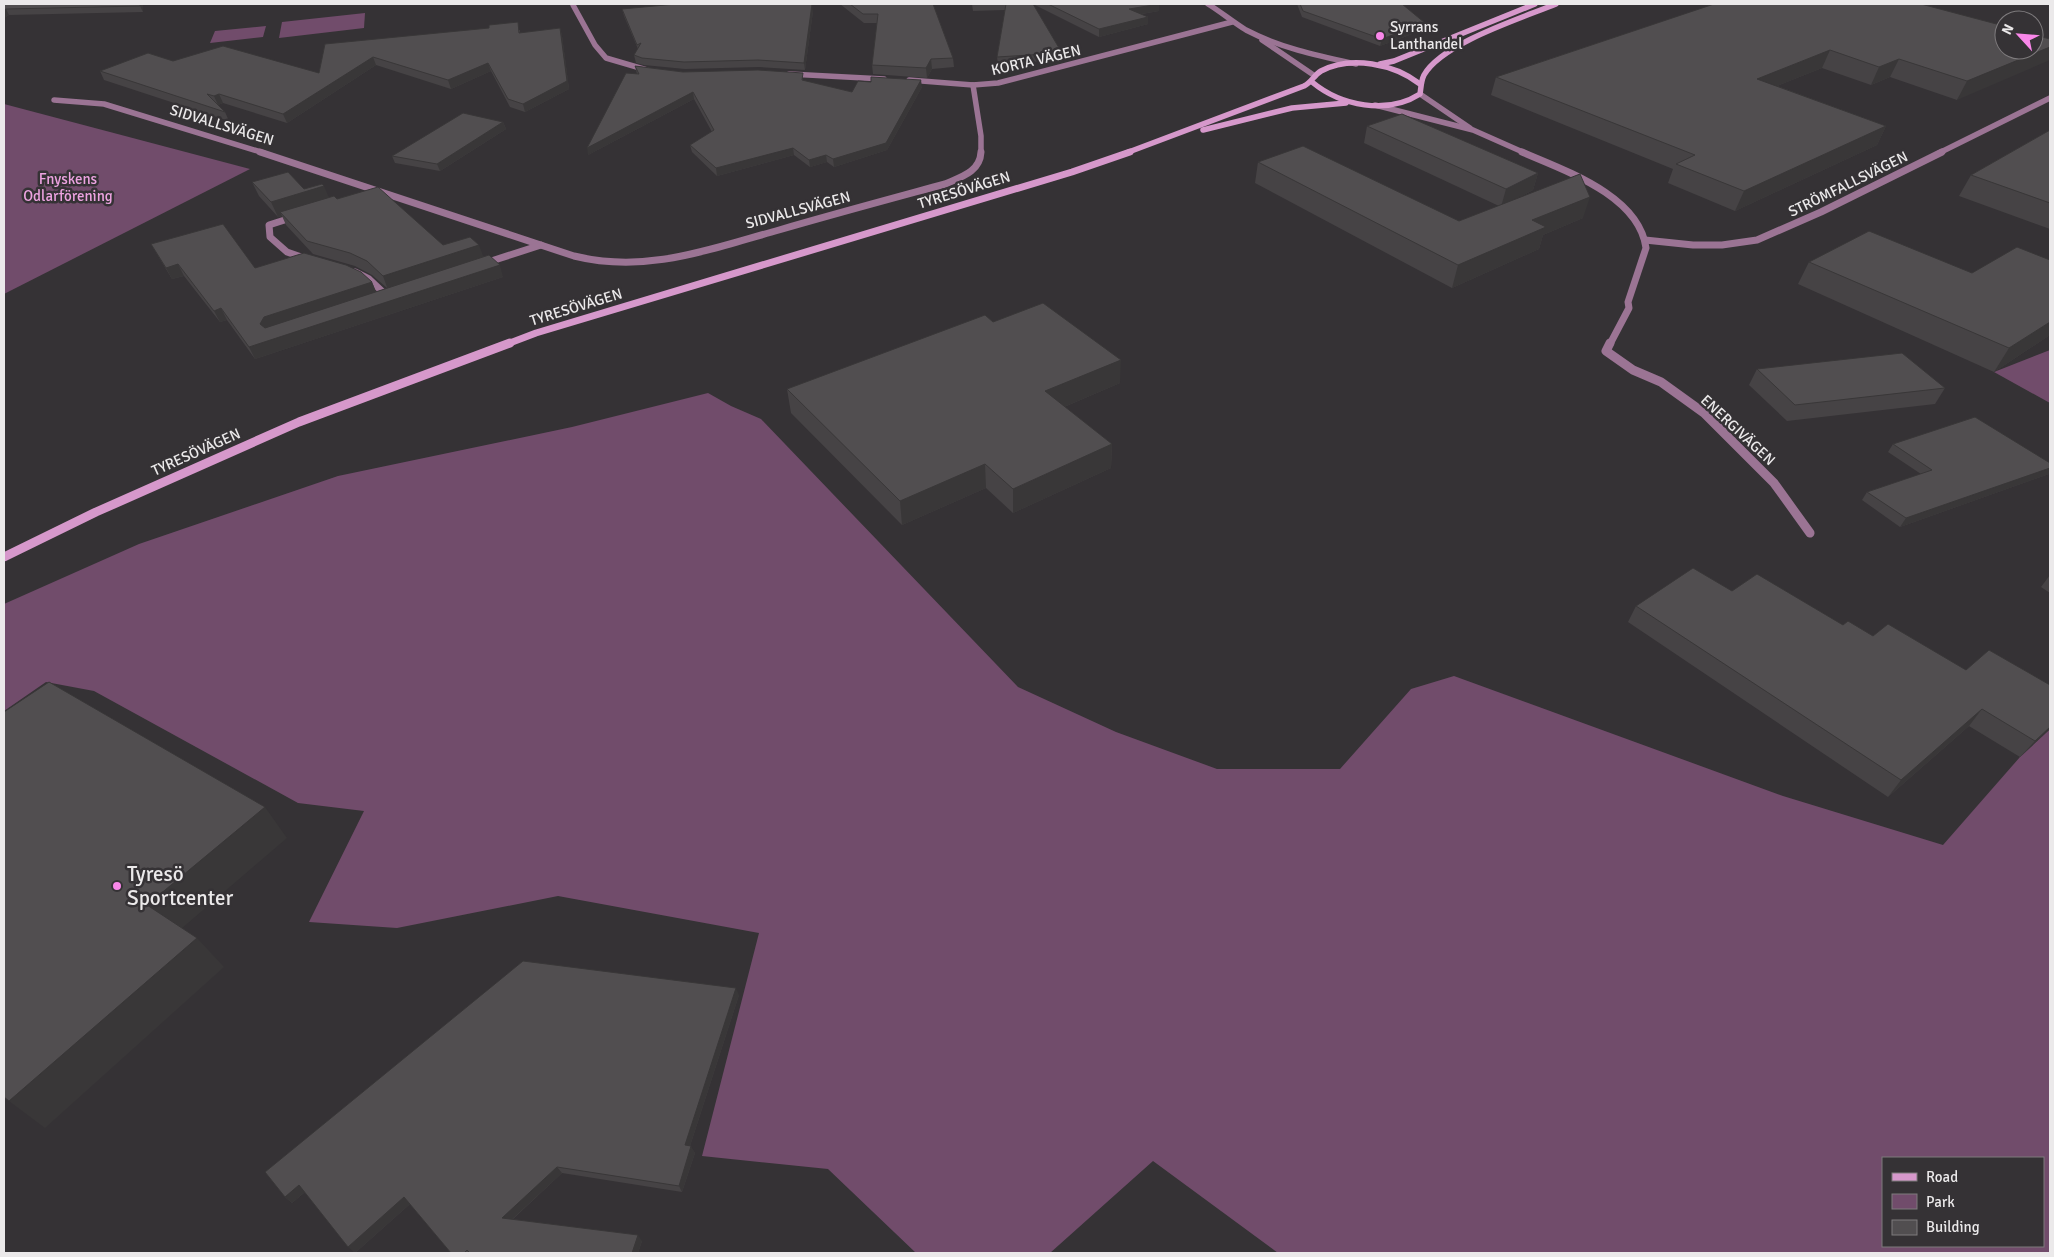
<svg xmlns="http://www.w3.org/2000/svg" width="2054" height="1257" font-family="Signika,sans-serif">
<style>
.green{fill:#714c6b;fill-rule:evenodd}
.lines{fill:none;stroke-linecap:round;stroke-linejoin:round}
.street-far2{stroke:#9b7494;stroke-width:5.5}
.street-far1{stroke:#9b7494;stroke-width:7}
.street{stroke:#9b7494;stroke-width:9}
.secondary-far2{stroke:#d698cb;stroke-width:5.5}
.secondary-far1{stroke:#d698cb;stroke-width:7}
.secondary{stroke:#d698cb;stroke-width:9}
.wall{fill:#464345}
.shaded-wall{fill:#393738}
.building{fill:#514e50;stroke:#393738}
.poi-dot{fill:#f987e9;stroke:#353235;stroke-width:2}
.labels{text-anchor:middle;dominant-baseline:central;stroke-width:5;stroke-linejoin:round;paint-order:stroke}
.far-poi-label{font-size:15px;fill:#ebe9ea;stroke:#353235;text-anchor:start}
.far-street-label{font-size:15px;fill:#ebe9ea;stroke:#353235}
.far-park-label{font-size:15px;fill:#eda3e1;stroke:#353235}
.near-poi-label{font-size:21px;fill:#ebe9ea;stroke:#353235;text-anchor:start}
</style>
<rect width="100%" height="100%" fill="#353235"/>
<g class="green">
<path d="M365,13L364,28L279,38L282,22Z"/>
<path d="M266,26L263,37L210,43L215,31Z"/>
<path d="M4,104L250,169L4,294Z"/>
<path d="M2050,350V403L1994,372Z"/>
<path d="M708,393L731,406L761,419L1018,687L1116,732L1217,769H1340L1411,689L1454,676L1783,796L1943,845L2020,757L2050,729V1253H1278L1153,1161L1050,1253H916L828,1169L702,1156L759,933L558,896L397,928L309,922L364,811L298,803L94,691L46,682L4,711V604L139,544L338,476L572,427ZM1883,1158H2043V1246H1883Z"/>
</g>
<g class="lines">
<g class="street-far2">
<path d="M1208,4C1221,12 1233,22 1246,30C1280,48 1319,56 1356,64"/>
<path d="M573,5L595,45L606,58L647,70"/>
<path d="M1262,40L1315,76"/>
<path d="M789,74L884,79"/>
<path d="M909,80L973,85L998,83L1232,22"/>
<path d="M973,85L981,136V153"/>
<path d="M1420,94L1470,128"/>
<path d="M54,100L104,104L264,153"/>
<path d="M1375,105L1473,130L1525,153"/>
<path d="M1939,153L2050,98"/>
</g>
<g class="street-far1">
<path d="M260,152L574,256C647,274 710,249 779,230C834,214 890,199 945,184C961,177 980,172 981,152"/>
<path d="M1522,152C1563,170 1639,195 1646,248L1628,302L1629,308L1610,344"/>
<path d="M297,216L269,225L270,237L287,252L307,259"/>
<path d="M1645,240L1693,245H1722L1757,240L1821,212L1942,152"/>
<path d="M482,264L541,245"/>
<path d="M355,272L369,279L387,296"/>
</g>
<path class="street" d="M1610,343L1606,351L1633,370L1661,382L1704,413L1774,483L1810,533"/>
<g class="secondary-far2">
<path d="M1380,64L1394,61L1535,4"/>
<path d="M1312,82C1341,106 1387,115 1420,94C1421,88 1421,81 1424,75C1442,43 1522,18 1556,4"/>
<path d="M1203,130L1292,108L1346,103"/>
<path d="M1126,153L1304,86C1312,82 1314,75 1321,71C1351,55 1394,64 1420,84"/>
</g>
<path class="secondary-far1" d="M507,344L536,333L1072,172L1130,152"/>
<path class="secondary" d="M4,557L96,512L299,422L510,343"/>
</g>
<g class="wall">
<path d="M4,4H143V12L9,15L4,18Z"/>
<path d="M840,4H933L953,58L954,67L932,69L927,78L873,74L872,65L877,23H864Z"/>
<path d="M972,4H1033L1062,53L1061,60L998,64L997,57L1005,10L973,11Z"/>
<path d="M1033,4H1159V11L1142,14L1148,24L1099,37Z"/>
<path d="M1297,4H1402L1423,30L1380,46L1302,17Z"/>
<path d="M622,9L813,11L805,70L759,67L685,69L644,65L636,63L634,55L638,49L624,16Z"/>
<path d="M2004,26L1957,100L1890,77L1871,85L1822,68L1777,86L1886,126L1877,145L1735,211L1668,183L1673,169L1491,95L1496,77Z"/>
<path d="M560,28L562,36L569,89L525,112L510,107L491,71L451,89L376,65L287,123L223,103L218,105L225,112L229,121L104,80L100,71L173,61L319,73L325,44L520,30V33Z"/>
<path d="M635,66L683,72L803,79V81L852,92L922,87L887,150L834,167L827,162L810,167L794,155L717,176L692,152L690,145L712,132L694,99L588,155L637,74Z"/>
<path d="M503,122L506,129L440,171L395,163L392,156Z"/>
<path d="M1367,126L1538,173L1533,190L1514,200L1583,218L1543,235L1539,249L1452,288L1255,183L1258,162L1459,221L1499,206L1364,143Z"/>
<path d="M2050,130V229L1959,196L1971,175Z"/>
<path d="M252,182L304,189L329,197L337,199L443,245L483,257L503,277L255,359L227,320L220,322L184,276L172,279L151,244L255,268L372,282L376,292L387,288L372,275L355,266L313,254L286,225L282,216L278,217L259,196Z"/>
<path d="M2050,260V335L1994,372L1798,284L1809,262L1972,273Z"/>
<path d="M993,322L1120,383L1064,407L1112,444L1111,468L1013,513L986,488L902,525L791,413L787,389Z"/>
<path d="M1757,369L1945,388L1935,404L1787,421L1749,385Z"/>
<path d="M1893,444L2049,474L1900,527L1862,500L1867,492L1921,474L1888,452Z"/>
<path d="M2050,575V593L2041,587Z"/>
<path d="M1732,591L1843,625L1966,670L2050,685V729L2020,757L1969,726L1888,797L1628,622L1636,606Z"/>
<path d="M739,995L690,1146L695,1153L682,1192L562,1173L513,1219L642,1241L638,1253H451L410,1204L355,1253L305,1192L292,1203L285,1197Z"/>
</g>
<g class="shaded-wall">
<path d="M140,4H143V12L140,6Z"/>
<path d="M812,4L813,11L805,70L804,63Z"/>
<path d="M1159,4V11L1129,16V9Z"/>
<path d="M6,9L9,15L4,18V10Z"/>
<path d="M1148,17V24L1099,37V29Z"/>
<path d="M1425,23L1423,30L1380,46L1382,39Z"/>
<path d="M560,28L562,36L569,89L525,112L523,104Z"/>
<path d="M2050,47V60L1957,100L1967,81Z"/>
<path d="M1830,50L1822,68L1749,97L1757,79Z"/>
<path d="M373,57L376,65L287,123L283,114Z"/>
<path d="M931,59L932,69L927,78L926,68Z"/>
<path d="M1899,59L1890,77L1871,85L1879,67Z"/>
<path d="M488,63L491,71L451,89L448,80Z"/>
<path d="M921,80L922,87L887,150L834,167L833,159Z"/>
<path d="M693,92L694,99L588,155L587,148Z"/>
<path d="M219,94L223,103L218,105L214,96Z"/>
<path d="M503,122L506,129L440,171L437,164Z"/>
<path d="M1886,126L1877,145L1735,211L1744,191Z"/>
<path d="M793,148L794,155L717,176L716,168Z"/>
<path d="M826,155L827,162L810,167L809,160Z"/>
<path d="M1538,173L1533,190L1501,207L1506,189Z"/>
<path d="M324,186L330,200L280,212L282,216L278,217L271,202Z"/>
<path d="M1590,197L1583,218L1543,235L1539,249L1452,288L1458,265L1532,220Z"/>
<path d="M479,245L484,258L388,290L383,276Z"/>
<path d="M178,264L184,276L172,279L166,268Z"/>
<path d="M500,265L503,277L255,359L249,347Z"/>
<path d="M372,282L377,294L266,335L260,324L264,317Z"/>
<path d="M221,308L227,320L220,322L214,311Z"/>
<path d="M2050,322V335L1994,372L2009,348Z"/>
<path d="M1121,360L1120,383L1045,415V391Z"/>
<path d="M1112,444L1111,468L1013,513V489Z"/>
<path d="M985,464L986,488L902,525L900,501Z"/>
<path d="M2050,468V472L2049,474L1900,527L1906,518Z"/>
<path d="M1982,709L1969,726L1888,797L1901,780Z"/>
<path d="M2050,727V729L2020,757L2035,741Z"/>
<path d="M265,807L287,838L174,935L147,905Z"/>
<path d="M197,938L224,967L45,1128L9,1101Z"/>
<path d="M736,988L739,995L688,1152L685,1145Z"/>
<path d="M691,1146L695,1153L682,1192L679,1186Z"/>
<path d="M557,1167L562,1173L507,1224L502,1218Z"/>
<path d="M299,1185L306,1191L292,1203L285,1197Z"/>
<path d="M404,1197L410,1204L355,1253L348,1247Z"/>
<path d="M638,1235L642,1241L638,1253H632Z"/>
</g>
<g class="building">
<path d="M4,4H140V6L6,9L4,10Z"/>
<path d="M676,4H812L804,63L758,60L684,62L642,58L634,55L641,43L637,45L622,9Z"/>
<path d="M850,4H933L953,58L931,59L926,68L872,65L878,14H863Z"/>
<path d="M1006,4H1033L1062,53L997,57Z"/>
<path d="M1048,4H1159L1129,9L1148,17L1099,29Z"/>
<path d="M1300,4H1402L1425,23L1382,39L1303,11Z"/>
<path d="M1714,4H1921L2004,26V50H2034V35L2050,39V47L1967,81L1899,59L1879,67L1830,50L1757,79L1886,126L1744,191L1676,164L1695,155L1496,77Z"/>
<path d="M518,22L519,33L560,28L567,81L523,104L508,99L488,63L448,80L373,57L283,114L219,94L214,96L207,94L225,112L100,71L148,53L173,61L223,46L319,73L325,44L489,28V25Z"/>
<path d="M635,66L683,72L758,70L803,73L802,80L852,92L858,81L871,82V77L921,80L886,143L833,159L826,155L809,160L793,148L716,168L690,145L714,130L693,92L587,148L626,73L639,74Z"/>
<path d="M463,113L503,122L437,164L392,156Z"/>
<path d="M1402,114L1538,173L1506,189L1367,126Z"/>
<path d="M2050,130V203L1971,175Z"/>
<path d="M1303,146L1459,221L1580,174L1590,197L1532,220L1546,227L1458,265L1258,162Z"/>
<path d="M288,172L304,189L322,184L324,186L271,202L252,182Z"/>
<path d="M378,187L443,245L470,237L479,245L383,276L367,261L350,253L307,241L280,212L334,196L337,199Z"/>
<path d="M223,224L255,268L304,253L346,265L361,272L372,282L264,317L260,324L265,328L489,255L500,265L249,347L221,308L214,311L178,264L166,268L151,244Z"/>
<path d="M1869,231L1972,273L2017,247L2050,260V322L2009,348L1809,262Z"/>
<path d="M1043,303L1121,360L1045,391L1112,444L1013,489L985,464L900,501L787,389L985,315L993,322Z"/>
<path d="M1902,353L1945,388L1795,405L1757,369Z"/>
<path d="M1975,417L2050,463V468L1906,518L1867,492L1932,470L1893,444Z"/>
<path d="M1693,568L1732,591L1757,574L1843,625L1848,621L1873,636L1888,624L1966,670L1989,650L2050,685V727L2035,741L1982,709L1901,780L1636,606Z"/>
<path d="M49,682L265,807L147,905L197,938L9,1101L4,1097V712Z"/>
<path d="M523,961L736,988L685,1145L691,1146L679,1186L557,1167L502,1218L638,1235L632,1253H470L467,1250L464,1253H451L404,1197L348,1247L299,1185L285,1197L265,1172Z"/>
</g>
<g class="poi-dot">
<circle cx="1380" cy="36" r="5"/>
<circle cx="117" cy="886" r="5"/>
</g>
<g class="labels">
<g class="far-poi-label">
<text x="1390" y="27">Syrrans<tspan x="1390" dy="17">Lanthandel</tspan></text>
</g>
<g class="far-street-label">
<text transform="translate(1036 60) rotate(-13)">KORTA VÄGEN</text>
<text transform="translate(222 125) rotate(17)">SIDVALLSVÄGEN</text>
<text transform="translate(1848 184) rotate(-26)">STRÖMFALLSVÄGEN</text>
<text transform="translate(964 190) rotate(-17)">TYRESÖVÄGEN</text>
<text transform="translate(798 210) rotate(-15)">SIDVALLSVÄGEN</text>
<text transform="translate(576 307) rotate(-17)">TYRESÖVÄGEN</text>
<text transform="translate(1738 430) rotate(43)">ENERGIVÄGEN</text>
<text transform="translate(196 452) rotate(-24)">TYRESÖVÄGEN</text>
</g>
<g class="far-park-label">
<text x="68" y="179">Fnyskens<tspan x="68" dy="17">Odlarförening</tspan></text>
</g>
<g class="near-poi-label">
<text x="127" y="874">Tyresö<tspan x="127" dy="24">Sportcenter</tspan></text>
</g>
</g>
<rect width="2054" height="1257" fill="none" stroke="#ebe9ea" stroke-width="10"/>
<rect x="1882" y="1157" width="162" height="90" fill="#353235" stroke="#7e7b7d"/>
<rect x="1892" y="1173" width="25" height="8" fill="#d698cb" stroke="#7e7b7d"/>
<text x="1926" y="1182" font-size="15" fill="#ebe9ea">Road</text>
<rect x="1892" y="1194" width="25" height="15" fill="#714c6b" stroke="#7e7b7d"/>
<text x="1926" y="1207" font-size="15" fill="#ebe9ea">Park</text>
<rect x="1892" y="1220" width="25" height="15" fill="#514e50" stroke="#7e7b7d"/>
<text x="1926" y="1232" font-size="15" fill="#ebe9ea">Building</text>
<g transform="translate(2019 35) rotate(296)"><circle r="24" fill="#353235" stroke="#7e7b7d"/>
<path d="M0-4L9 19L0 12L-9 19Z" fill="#f987e9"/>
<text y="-8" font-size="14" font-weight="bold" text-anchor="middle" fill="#ebe9ea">N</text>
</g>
</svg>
